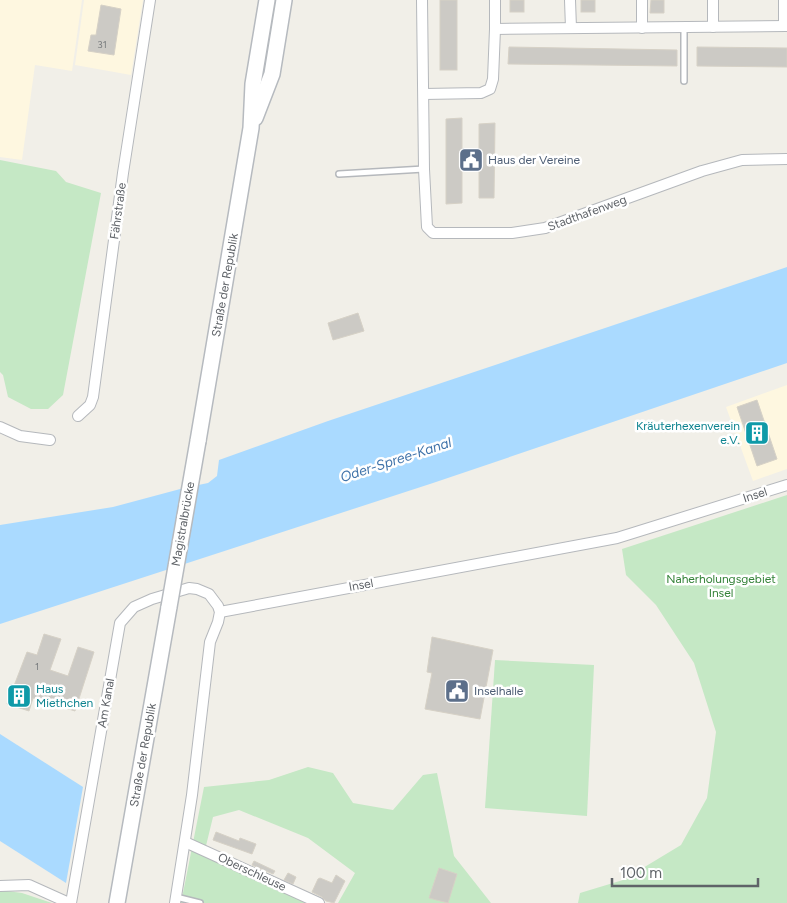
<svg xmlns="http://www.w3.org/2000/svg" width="787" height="903" viewBox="0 0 787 903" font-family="Figtree,sans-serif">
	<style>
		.commercial { fill: #fef7e0 }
		.green { fill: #c5e8c5 }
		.water { fill: #aadaff }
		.building { fill: #cccac5; stroke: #d6d1c6 }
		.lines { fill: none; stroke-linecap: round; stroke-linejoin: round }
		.lane-casing { stroke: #b5b8bc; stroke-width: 8 }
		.street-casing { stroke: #b5b8bc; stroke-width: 12 }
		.secondary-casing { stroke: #b6babf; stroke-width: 18 }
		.lane { stroke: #fff; stroke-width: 5 }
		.street { stroke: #fff; stroke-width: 10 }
		.secondary { stroke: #fff; stroke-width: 15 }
		.secondary-bridge-casing { stroke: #b6babf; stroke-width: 18; stroke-linecap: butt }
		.secondary-bridge { stroke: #fff; stroke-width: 15 }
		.labels { text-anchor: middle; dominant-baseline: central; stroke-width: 5; stroke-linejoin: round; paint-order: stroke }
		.number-label { font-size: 10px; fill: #7a7d7f }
		.service-label { font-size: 12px; fill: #4e5e75; stroke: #fff; text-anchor: start }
		.street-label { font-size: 12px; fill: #5f6368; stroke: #fff }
		.culture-label { font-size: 12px; fill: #0d838f; stroke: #fff; text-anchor: end }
		.park-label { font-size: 12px; fill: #348238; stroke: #fff }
		.water-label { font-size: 14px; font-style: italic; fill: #4174aa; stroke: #fff }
	</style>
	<rect width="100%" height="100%" fill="#f1efe8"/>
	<!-- commercial -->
	<g class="commercial">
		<path d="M0,0H82L72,71L35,65L22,160L0,157Z"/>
		<path d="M84,0H143L131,75L75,65Z"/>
		<path d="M787,385V469L753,481L726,407Z"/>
	</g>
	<!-- green -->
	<g class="green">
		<path d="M0,160L56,171L66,182L101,193L63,395L48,409H31L8,397L3,375L0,372Z"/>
		<path d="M787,495V903H578L580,893L623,880L681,845L707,798L716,732L694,663L656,605L626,575L622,549Z"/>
		<path d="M495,660L594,665L587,816L485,808Z"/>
		<path d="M308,767L333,773L353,803L393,810L423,775L437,773L454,856L491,903H338L355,873L308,838L239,810L213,817L204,854L309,903H181L204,787L269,780Z"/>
		<path d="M0,890L22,893L52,903H0Z"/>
	</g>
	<!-- water -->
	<g class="water">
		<path d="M787,267V363L433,483L0,624V525L113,507L184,488L208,483L217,476L219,460L328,421Z"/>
		<path d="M0,734L83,787L66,883L0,841Z"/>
	</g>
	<!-- building -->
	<g class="building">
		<rect x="440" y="0" width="17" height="70"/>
		<rect x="510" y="0" width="14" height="12"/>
		<rect x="581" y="0" width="14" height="12"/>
		<path d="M651,0H664V13H650Z"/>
		<path d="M101,5L121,9L114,55L88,51L91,35H96Z"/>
		<path d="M509,47L677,50V66L508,64Z"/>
		<path d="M697,47L787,48V67L697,66Z"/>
		<path d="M462,118V203L446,204V119Z"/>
		<path d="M495,123L494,198H479V124Z"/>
		<path d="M358,313L364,331L333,340L328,323Z"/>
		<path d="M757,400L777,459L757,466L737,407Z"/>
		<path d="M44,634L61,639L50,670L68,676L78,647L94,652L75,711L33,698L29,711L7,704L27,652L37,655Z"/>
		<path d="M432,637L493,650L480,719L425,709L432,673L427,672Z"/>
		<path d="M216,832L239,841L240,838L256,844L252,854L213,840Z"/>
		<path d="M254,861L275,871L273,874L252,865Z"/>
		<path d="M439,868L457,874L448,903L429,898Z"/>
		<path d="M288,873L296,877L293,884L284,880Z"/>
		<path d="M336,875L345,881L334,903L326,901L322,897L312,892L318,879L320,878L332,883Z"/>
	</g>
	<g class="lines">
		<defs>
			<g id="lane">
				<path d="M684,81V27"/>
				<path d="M339,174L424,169"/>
				<path d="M176,897L200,903"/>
			</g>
			<g id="street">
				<path d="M422,0L424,169L427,227L433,233H512L545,228L702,171L742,160L787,159"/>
				<path d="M495,0V29L787,26"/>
				<path d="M570,0L571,28"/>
				<path d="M713,0V27"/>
				<path d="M784,0V26"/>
				<path d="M642,28V0"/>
				<path d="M424,94L481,93L490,89L493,79L495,29"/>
				<path d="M78,416L90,405L93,397L123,173L150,0"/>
				<path d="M0,427L20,436L50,440"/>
				<path d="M220,612L617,538L787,485"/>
				<path d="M185,842L319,903"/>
				<path d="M0,886L29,885L69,903"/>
				<path d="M71,903L120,623L134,607L152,599L189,588L197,589L209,594L218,606L220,612L218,622L210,642L192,795L175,903"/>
			</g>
			<g id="secondary">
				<path d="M255,118L272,74L284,0"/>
				<path d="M198,441L251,128L253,84L267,0"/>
				<path d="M117,903L169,607"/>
			</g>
		</defs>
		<!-- lane casing -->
		<use href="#lane" class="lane-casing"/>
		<!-- street casing -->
		<use href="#street" class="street-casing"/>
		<!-- secondary casing -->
		<use href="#secondary" class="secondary-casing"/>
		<!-- lane -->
		<use href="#lane" class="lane"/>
		<!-- street -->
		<use href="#street" class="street"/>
		<!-- secondary -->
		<use href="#secondary" class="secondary"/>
		<defs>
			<path id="secondary-bridge" d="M169,607L198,441"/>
		</defs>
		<!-- secondary-bridge casing -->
		<use href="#secondary-bridge" class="secondary-bridge-casing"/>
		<!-- secondary-bridge -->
		<use href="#secondary-bridge" class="secondary-bridge"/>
	</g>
	<!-- icons -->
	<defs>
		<symbol id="civic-square" viewBox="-11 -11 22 22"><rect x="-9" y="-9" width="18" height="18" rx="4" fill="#5c6f8a" stroke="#fff"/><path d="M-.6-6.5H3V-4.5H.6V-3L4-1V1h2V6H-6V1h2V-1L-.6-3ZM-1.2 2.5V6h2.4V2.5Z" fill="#fff"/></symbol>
		<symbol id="building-square" viewBox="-11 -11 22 22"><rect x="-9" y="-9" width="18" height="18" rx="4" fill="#0f9aa8" stroke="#fff"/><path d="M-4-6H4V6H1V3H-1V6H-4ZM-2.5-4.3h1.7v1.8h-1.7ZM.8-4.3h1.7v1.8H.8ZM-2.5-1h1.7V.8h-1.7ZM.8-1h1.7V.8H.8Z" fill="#fff"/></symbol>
	</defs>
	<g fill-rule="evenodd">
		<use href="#civic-square" x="457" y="146" width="28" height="28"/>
		<use href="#building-square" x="743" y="419" width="28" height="28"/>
		<use href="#civic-square" x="443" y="677" width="28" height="28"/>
		<use href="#building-square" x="5" y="682" width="28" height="28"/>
	</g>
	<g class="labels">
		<!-- number labels -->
		<g class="number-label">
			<text x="102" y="44">31</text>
			<text x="37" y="666">1</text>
		</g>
		<!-- service labels -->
		<g class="service-label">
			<text x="488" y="160">Haus der Vereine</text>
			<text x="474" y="691">Inselhalle</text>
		</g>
		<!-- street labels -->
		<g class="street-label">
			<text transform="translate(118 211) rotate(-82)">Fährstraße</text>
			<text transform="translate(587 213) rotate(-20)">Stadthafenweg</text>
			<text transform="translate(225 285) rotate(-80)">Straße der Republik</text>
			<text transform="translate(755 495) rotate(-18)">Insel</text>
			<text transform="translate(183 524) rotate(-80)">Magistralbrücke</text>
			<text transform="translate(361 585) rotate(-10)">Insel</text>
			<text transform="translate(106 703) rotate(-80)">Am Kanal</text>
			<text transform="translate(143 755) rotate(-80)">Straße der Republik</text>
			<text transform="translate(252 872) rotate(25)">Oberschleuse</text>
		</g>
		<!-- culture labels -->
		<g class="culture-label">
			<text x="740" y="426">Kräuterhexenverein<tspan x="740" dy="14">e.V.</tspan></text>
			<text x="36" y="689" text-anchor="start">Haus<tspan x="36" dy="14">Miethchen</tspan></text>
		</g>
		<!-- park labels -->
		<g class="park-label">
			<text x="721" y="579">Naherholungsgebiet<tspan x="721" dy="14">Insel</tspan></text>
		</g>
		<!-- water labels -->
		<g class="water-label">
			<text transform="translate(396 460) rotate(-18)">Oder-Spree-Kanal</text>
		</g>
	</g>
	<!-- scale -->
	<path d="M612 878v8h146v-8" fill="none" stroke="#5f6368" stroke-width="2.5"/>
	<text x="620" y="878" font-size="15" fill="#5f6368" stroke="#ffffff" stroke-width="4" paint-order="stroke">100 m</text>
</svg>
